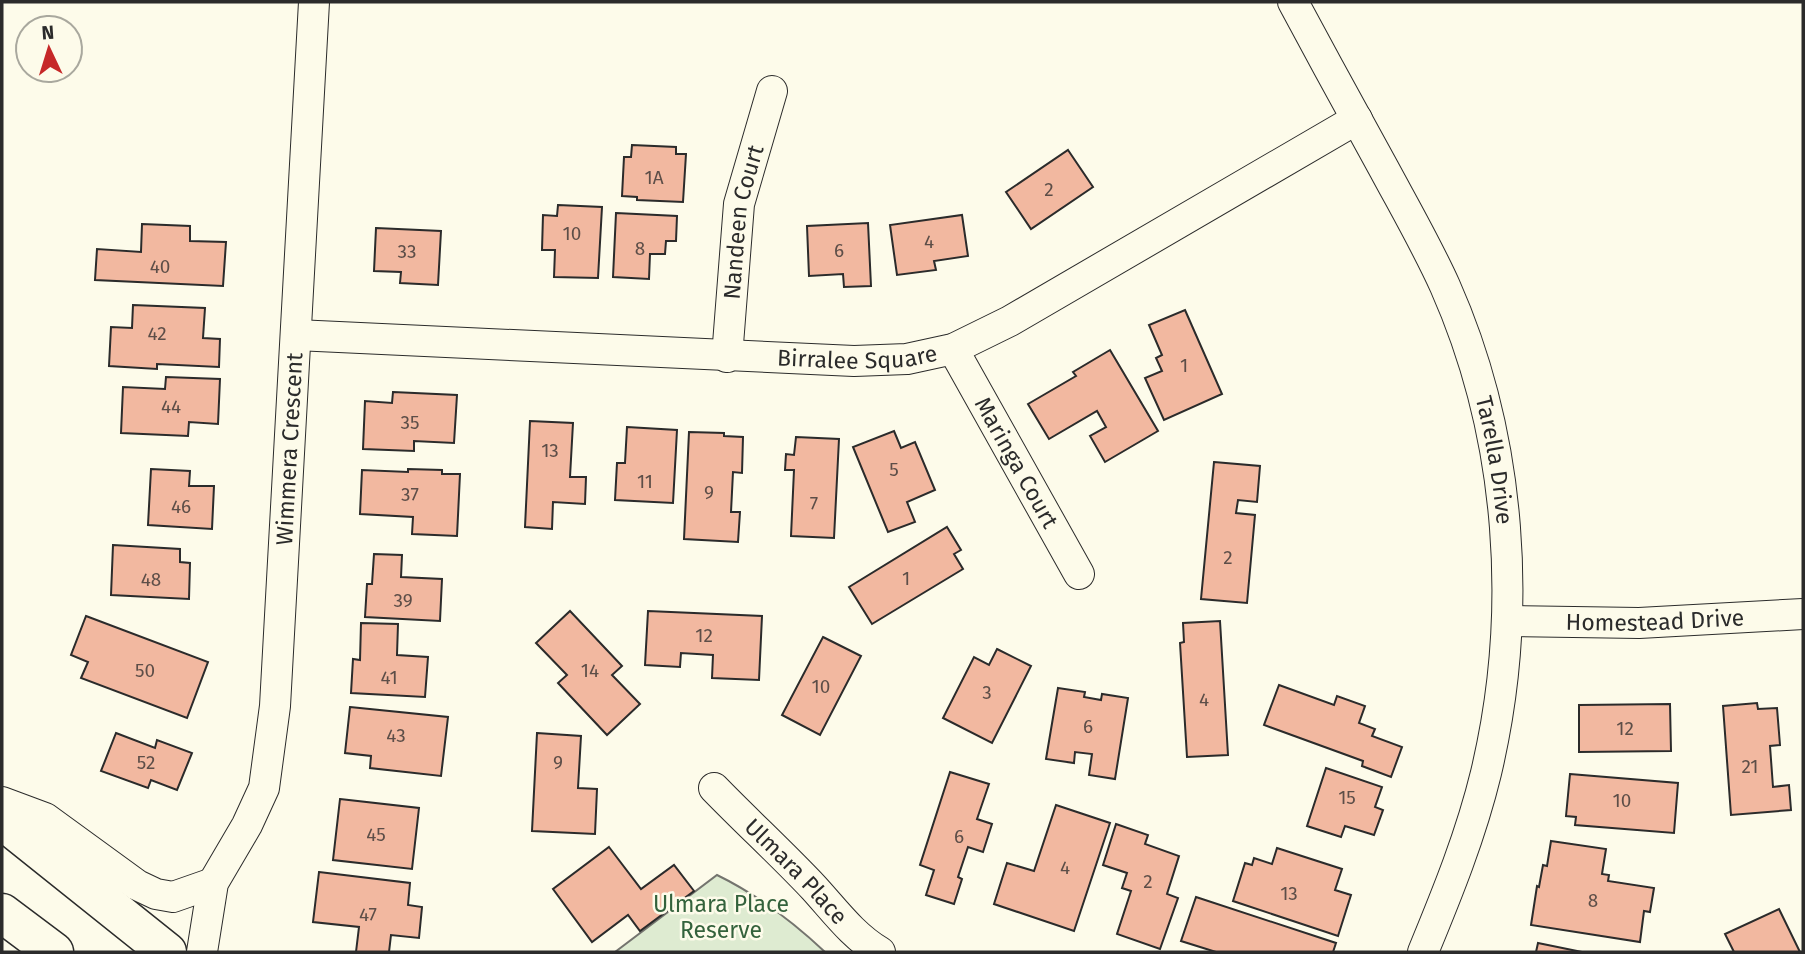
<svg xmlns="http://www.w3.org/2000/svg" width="1805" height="954" viewBox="0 0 1805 954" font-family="'Fira Sans',sans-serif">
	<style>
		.green { fill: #deebd1; stroke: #74746e; stroke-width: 2 }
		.building { fill: #f2b8a0; stroke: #2b2b2b; stroke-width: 2 }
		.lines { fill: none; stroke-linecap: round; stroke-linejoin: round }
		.minor-casing { stroke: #2b2b2b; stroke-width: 32 }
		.primary-casing { stroke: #2b2b2b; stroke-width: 41 }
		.minor { stroke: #fdfbea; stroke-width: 30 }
		.primary { stroke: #fdfbea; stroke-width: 38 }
		.labels { text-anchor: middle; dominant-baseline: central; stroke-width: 5; stroke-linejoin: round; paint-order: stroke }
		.number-label { font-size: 19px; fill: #5d4e48 }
		.street-label { font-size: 23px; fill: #2b2b2b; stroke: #fdfbea }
		.park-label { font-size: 23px; fill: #34623c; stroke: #fdfbea }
	</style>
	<rect width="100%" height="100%" fill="#fdfbea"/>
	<!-- green -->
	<path class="green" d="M717,875C758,895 792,921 825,952H610H615Z"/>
	<!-- building -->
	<g class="building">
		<path d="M632,145L676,147V154H686L683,202L637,200V197L622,196L624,157H631Z"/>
		<path d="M1068,150L1093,187L1031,229L1006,192Z"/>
		<path d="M558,205L602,207L598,278L554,277L555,250H542L543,215L557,216Z"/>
		<path d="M616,213L677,216L676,241H666L665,254H650L649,279L613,277Z"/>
		<path d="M962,215L968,256L934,261L936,270L897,275L890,225Z"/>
		<path d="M868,223L871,286L844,287L843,274L809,276L807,226Z"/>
		<path d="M142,224L190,226V241L226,242L223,286L95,280L97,249L141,252Z"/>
		<path d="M376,228L441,231L438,285L400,283L401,272L374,271Z"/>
		<path d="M133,305L205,308L203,338L220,339L219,367L157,364V369L109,366L111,327L132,328Z"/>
		<path d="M1185,310L1222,394L1164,420L1145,378L1162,371L1156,358L1162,355L1149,325Z"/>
		<path d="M1110,350L1158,431L1105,462L1090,436L1106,427L1097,411L1049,439L1028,404L1076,376L1073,372Z"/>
		<path d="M166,377L220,379L218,424L189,422L188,436L121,433L123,387L165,389Z"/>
		<path d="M393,392L457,395L454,443L414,441V451L363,449L365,401L392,403Z"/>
		<path d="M530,421L573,423L570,477H586L585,504L553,502L552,529L525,527Z"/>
		<path d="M627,427L677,430L673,503L615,500L617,463H625Z"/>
		<path d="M894,431L901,448L915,442L935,490L907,502L915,522L888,532L853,447Z"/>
		<path d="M689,432L724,433V436L743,437L742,473L733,472L731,512H740L738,542L684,539Z"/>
		<path d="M796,437L839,439L834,538L791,536L794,470H785L786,454L794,455Z"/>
		<path d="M1214,462L1260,466L1257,502L1238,500L1236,513L1255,515L1247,603L1201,599Z"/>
		<path d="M151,469L190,471L189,486H214L212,529L148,525Z"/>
		<path d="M408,469L442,470V474H460L457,536L412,534L413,517L360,514L362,470L408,472Z"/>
		<path d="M947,527L961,550L954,554L963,569L872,624L849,587Z"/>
		<path d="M113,545L180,549V562L190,563L189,599L111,595Z"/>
		<path d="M374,554L402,555L401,577L442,579L440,621L365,617L367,584H372Z"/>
		<path d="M570,611L622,666L612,675L640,704L607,735L558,683L567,675L536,643Z"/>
		<path d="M648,611L762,616L759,680L712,678L713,655L681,653L680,667L645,665Z"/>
		<path d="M86,616L208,662L187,718L81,678L88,662L71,655Z"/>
		<path d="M1220,621L1228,755L1187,757L1180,643L1184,642L1183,623Z"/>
		<path d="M361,623L398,624L397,655L428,657L425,697L351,693L353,659L360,660Z"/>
		<path d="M823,637L861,656L820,735L782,715Z"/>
		<path d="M997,649L1031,666L992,743L943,718L974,657L989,665Z"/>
		<path d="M1279,685L1334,705L1337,696L1365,706L1359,723L1375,729L1372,736L1402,747L1391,777L1362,766L1363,761L1264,725Z"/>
		<path d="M1058,688L1085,692L1084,697L1101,700L1102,694L1128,698L1115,779L1089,775L1092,754L1075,752L1074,763L1046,759Z"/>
		<path d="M1757,703L1758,709L1777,708L1780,745L1770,746L1773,787L1789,785L1791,810L1731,815L1723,706Z"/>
		<path d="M1670,704L1671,751L1579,752V705Z"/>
		<path d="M350,707L448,717L441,776L370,768L371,756L345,753Z"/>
		<path d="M116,733L155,748L157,740L192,753L177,790L151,780L148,788L101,771Z"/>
		<path d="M537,733L581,736L578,788L597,789L595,834L532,831Z"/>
		<path d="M1326,768L1382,787L1375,807L1383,810L1374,835L1345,826L1341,837L1307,826Z"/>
		<path d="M950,772L989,784L977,819L992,824L983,852L968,847L958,877L962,879L954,904L926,895L934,870L920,865Z"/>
		<path d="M1570,774L1678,783L1674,833L1575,825L1576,817L1566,816Z"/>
		<path d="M340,799L419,808L412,869L333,860Z"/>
		<path d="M1056,805L1110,823L1074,931L994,904L1007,863L1034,871Z"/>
		<path d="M1116,824L1148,835L1145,844L1179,856L1167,894L1178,898L1160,949L1117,934L1131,891L1122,888L1127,873L1103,865Z"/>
		<path d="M1551,841L1606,849L1602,874L1609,875L1608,881L1654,888L1650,912L1644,911L1640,942L1531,925L1537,886L1539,887L1543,865L1547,866Z"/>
		<path d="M609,847L641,889L674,865L694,891L640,931L628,915L592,942L553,889Z"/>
		<path d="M1277,848L1342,869L1335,890L1351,895L1338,936L1233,901L1245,863L1252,865L1254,858L1272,864Z"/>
		<path d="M319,872L410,883L408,905L422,907L419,938L391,935L389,952H356L359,927L313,922Z"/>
		<path d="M1196,897L1336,943L1333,952H1216L1181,941Z"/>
		<path d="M1779,909L1800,952H1734L1725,934Z"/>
		<path d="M1538,943L1582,952H1536Z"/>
	</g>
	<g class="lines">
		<defs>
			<g id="minor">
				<path id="s1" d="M1293,2C1323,58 1353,113 1384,169C1405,208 1427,246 1445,286C1512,437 1524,613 1486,773C1471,835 1447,894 1423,952"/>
				<path id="s2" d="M296,335L854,361L907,359L953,349L1010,321L1357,119"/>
				<path id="s3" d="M953,349L1079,574"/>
				<path id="s4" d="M727,357L739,204L772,91"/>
				<path id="s5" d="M1508,621L1639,623L1803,614"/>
				<path id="s6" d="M714,788C747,822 782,854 814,888C835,911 853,936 880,952"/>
				<path d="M2,802L45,818L137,885L156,894L173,897L213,883"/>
				<path id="s7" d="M202,952L213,883L247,825L264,788L275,706L314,2"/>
			</g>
			<g id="primary">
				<path d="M2,820L167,952"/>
				<path d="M2,913L54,952"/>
			</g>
		</defs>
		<!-- minor casing -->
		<use href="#minor" class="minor-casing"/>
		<!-- primary casing -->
		<use href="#primary" class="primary-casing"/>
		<!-- minor -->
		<use href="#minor" class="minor"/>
		<!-- primary -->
		<use href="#primary" class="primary"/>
	</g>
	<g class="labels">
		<!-- number labels -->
		<g class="number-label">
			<text x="654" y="177">1A</text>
			<text x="1049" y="189">2</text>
			<text x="572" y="233">10</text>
			<text x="929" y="241">4</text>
			<text x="640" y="248">8</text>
			<text x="839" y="250">6</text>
			<text x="407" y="251">33</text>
			<text x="160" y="266">40</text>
			<text x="157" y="333">42</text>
			<text x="1184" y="365">1</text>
			<text x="171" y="406">44</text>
			<text x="410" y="422">35</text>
			<text x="550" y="450">13</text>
			<text x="894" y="469">5</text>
			<text x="645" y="481">11</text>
			<text x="709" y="492">9</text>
			<text x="410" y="494">37</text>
			<text x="814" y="503">7</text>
			<text x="181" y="506">46</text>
			<text x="1228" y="557">2</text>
			<text x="906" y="578">1</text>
			<text x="151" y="579">48</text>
			<text x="403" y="600">39</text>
			<text x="704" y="635">12</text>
			<text x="145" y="670">50</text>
			<text x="590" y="670">14</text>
			<text x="389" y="677">41</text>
			<text x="821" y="686">10</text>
			<text x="987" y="692">3</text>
			<text x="1204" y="699">4</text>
			<text x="1088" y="726">6</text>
			<text x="1625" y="728">12</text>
			<text x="396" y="735">43</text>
			<text x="146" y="762">52</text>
			<text x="558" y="762">9</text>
			<text x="1750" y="766">21</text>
			<text x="1347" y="797">15</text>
			<text x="1622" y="800">10</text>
			<text x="376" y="834">45</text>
			<text x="959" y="836">6</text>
			<text x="1065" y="867">4</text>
			<text x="1148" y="881">2</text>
			<text x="1289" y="893">13</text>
			<text x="1593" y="900">8</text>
			<text x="368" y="914">47</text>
		</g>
		<!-- street labels -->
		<g class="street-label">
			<text stroke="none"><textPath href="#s4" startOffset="136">Nandeen Court</textPath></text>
			<text stroke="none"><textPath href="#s2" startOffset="562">Birralee Square</textPath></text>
			<text stroke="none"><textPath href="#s7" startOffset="518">Wimmera Crescent</textPath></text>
			<text stroke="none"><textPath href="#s3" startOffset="130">Maringa Court</textPath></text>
			<text stroke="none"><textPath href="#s1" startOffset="504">Tarella Drive</textPath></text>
			<text stroke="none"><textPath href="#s5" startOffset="147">Homestead Drive</textPath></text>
			<text stroke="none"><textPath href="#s6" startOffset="117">Ulmara Place</textPath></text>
		</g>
		<!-- park labels -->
		<g class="park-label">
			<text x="721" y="904">Ulmara Place<tspan x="721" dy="26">Reserve</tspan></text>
		</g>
	</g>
	<!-- border -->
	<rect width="1805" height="954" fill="none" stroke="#2b2b2b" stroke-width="7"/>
	<!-- north arrow -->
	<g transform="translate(49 49) rotate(356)"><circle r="33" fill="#fdfbea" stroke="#a9a89e" stroke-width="2"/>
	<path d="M0-5L12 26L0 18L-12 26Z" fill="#c62828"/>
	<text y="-10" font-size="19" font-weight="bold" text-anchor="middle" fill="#2b2b2b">N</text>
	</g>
</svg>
